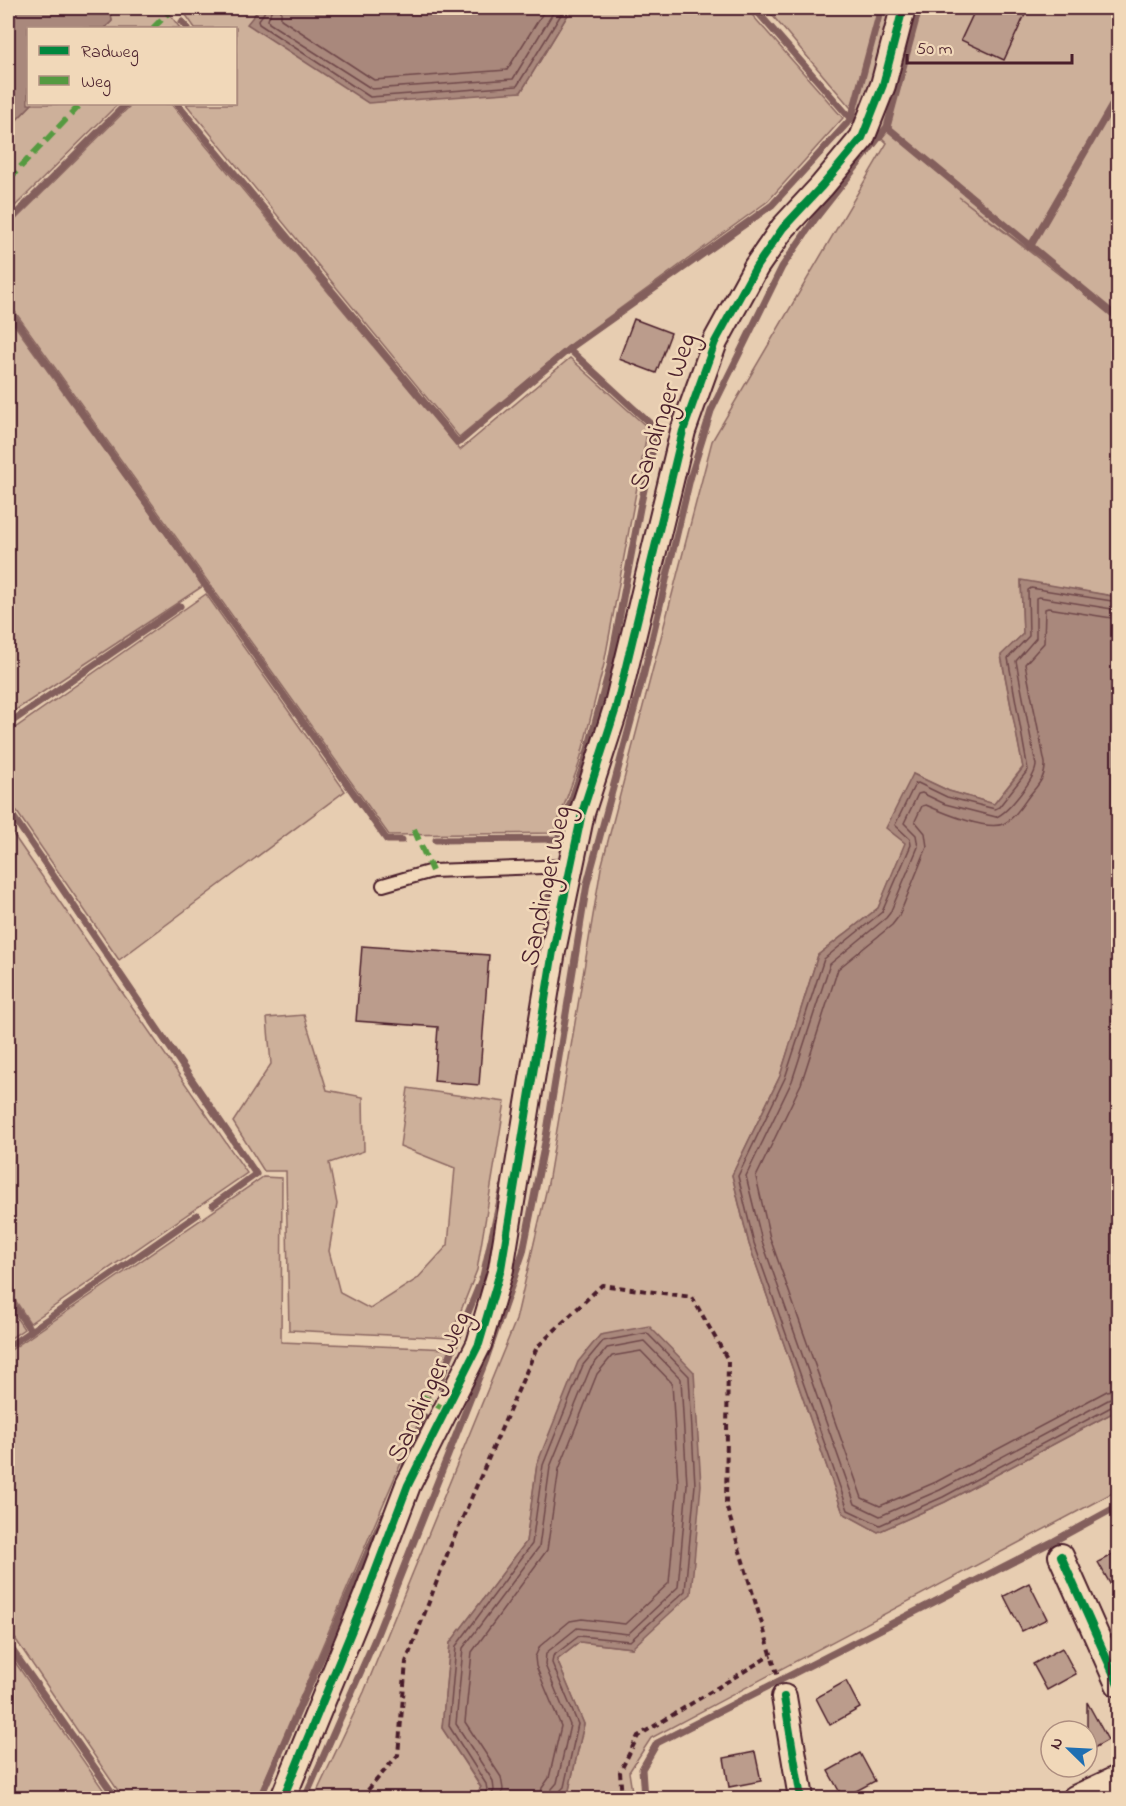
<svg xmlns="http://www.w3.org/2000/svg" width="1126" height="1806" viewBox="0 0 1126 1806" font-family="'Indie Flower',sans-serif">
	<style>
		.green { fill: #cdb09a; stroke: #8c6862; stroke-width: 1.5 }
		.water { fill: #a9887b; stroke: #835e5b; stroke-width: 1.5 }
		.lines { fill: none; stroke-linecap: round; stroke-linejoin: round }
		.shore { stroke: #70494b; stroke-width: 1.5 }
		.stream { stroke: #835e5b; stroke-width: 7 }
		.building { fill: #bb9c8c; stroke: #4a1f2b; stroke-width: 1.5 }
		.service-casing { stroke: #4a1f2b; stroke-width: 16 }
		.minor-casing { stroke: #4a1f2b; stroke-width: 28 }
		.path { stroke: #4a1f2b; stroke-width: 4; stroke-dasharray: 6 4.5; stroke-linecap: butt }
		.service { stroke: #f1d8b9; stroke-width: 12 }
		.minor { stroke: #f1d8b9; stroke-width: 24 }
		.quiet { stroke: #559a41; stroke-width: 6; stroke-dasharray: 12 6; stroke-linecap: butt }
		.cycleway-casing { stroke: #f1d8b9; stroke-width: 11 }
		.cycleway { stroke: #00873e; stroke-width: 8 }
		.labels { text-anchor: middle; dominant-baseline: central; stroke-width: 5; stroke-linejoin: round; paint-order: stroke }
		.street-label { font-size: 27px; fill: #4a1f2b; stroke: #f1d8b9 }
	</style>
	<rect width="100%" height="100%" fill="#e7cdb1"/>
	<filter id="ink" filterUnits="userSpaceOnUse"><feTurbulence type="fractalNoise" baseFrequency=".0167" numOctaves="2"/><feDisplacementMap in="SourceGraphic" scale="12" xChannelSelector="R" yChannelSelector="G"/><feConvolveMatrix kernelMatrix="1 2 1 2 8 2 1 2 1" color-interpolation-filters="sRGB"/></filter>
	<g filter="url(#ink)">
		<!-- green -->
		<g class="green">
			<path d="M110,8H165L180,28H105L112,21Z"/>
			<path d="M181,8H260L248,24L521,92L572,8H746L843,118L768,201L570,345L459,437L186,104H236V28H195Z"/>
			<path d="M766,8H1118V316L959,197L1118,320V597L1021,581L1023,634L1001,656L1023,767L994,804L949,791L913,774L906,843L878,908L818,955L780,1076L732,1175L749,1244L843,1513L878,1532L945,1502L1118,1410V1490L651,1738L629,1772L633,1798H560L569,1790L584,1724L557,1660L580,1642L632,1648L537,1464L526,1542L450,1643L442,1728L481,1788L474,1798H314L364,1692L516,1320L548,1183L601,868L712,441L887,143L850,107Z"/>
			<path d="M32,104H118L8,213V129Z"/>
			<path d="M132,104H171L460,450L570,358L648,428L604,664L579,764L554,833L389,835L8,302V227Z"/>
			<path d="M8,316L203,586L8,715Z"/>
			<path d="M206,594L345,791L119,960L8,799V733Z"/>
			<path d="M8,827L247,1173L30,1323L8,1289Z"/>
			<path d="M304,1015L327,1090L363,1097L364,1151L329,1163L337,1204L329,1251L340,1293L370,1309L417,1279L448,1245L455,1168L400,1146L408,1088L505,1102L477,1270L450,1338L289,1330L286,1171H264L233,1122L271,1064L267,1018Z"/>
			<path d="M263,1177L282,1178L281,1342L450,1349L257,1798H123L8,1628V1352Z"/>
			<path d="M8,1305L24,1329L8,1340Z"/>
			<path d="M8,1652L109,1798H8Z"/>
		</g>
		<!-- water -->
		<g class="water">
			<path d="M8,8H110L112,21L105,28H28V104H32L8,129Z"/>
			<path d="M260,8H572L521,92L368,103L247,24Z"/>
			<path d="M1021,580L1118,597V1410L945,1502L878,1532L843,1513L749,1244L732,1175L780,1076L818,955L878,908L905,843L886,828L913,774L949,791L994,804L1023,768L1001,655L1023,634Z"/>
			<path d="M649,1326L694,1372L701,1485L691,1594L632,1648L580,1642L557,1660L584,1724L569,1790L560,1798H474L481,1787L442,1728L450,1643L526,1542L537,1464L578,1362L600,1335Z"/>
		</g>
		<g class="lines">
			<!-- shore -->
			<g class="shore">
				<path d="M265,8L264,13L258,21L259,24L370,97L517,86L565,8"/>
				<path d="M272,8L268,20L269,23L372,89L513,79L556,8"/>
				<path d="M281,8V19L374,80L507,70L546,8"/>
				<path d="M1118,602L1031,588L1028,590L1029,636L1008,658L1028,770L999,807L995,809L947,797L918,783L915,784L895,825L910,839L911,845L882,912L824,959L785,1078L738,1176L754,1243L848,1510L880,1525L943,1497L1113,1406L1118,1405"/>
				<path d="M1118,610L1039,597L1036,598V638L1016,661L1036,765C1036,777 1008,813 996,817L945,804L922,793L918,794L904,823L916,835L918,847L890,913L886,918L830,964L792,1081L746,1176L762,1241L855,1504L880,1516L940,1490L1110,1399L1118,1398"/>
				<path d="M1118,619L1048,608L1045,609L1044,643L1025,664L1045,763C1046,778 1037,786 1029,796C1022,805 1014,819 1003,824C986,831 942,812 926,805L922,806L915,821L925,833L927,847L899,916L892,925L838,969L801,1084L756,1177L770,1238L862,1498L880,1506L936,1482L1107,1391L1118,1389"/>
				<path d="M481,1798L487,1790L486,1784L449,1726L456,1646L532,1544L543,1465L583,1365L603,1341L647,1333L689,1376L695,1485L685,1591L630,1641L579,1636L553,1656L552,1663L578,1724L564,1787L558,1793L557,1798"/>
				<path d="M490,1798L494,1790L493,1781L456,1724L463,1648L539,1547L550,1467L590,1369L607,1348L644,1341L681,1379L687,1485L678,1587L628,1634L577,1628L546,1653L545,1665L570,1725L557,1783L551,1790L549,1798"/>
				<path d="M501,1798L503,1789L501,1777L465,1722L472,1652L547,1550L559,1469L597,1374L612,1356L641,1351L672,1383L678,1484L669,1583L625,1624L582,1619L570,1621L540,1646L535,1657L536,1666L561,1726L549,1778L542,1788L540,1798"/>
			</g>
			<!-- stream -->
			<g class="stream">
				<path d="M754,8L851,119"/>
				<path d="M182,22L187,28"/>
				<path d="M177,104L458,443L569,349L657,430L640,508L610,667L585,761L558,839L436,840"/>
				<path d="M887,127L1118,318"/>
				<path d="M8,222L126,104"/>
				<path d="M1030,247L1118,95"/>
				<path d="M8,309L387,840H402"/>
				<path d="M569,349L772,205L851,119L881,8"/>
				<path d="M8,724L180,606"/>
				<path d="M8,809L256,1174L213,1205"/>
				<path d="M537,978L551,882"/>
				<path d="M8,1297L31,1331"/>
				<path d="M12,1344L197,1215"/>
				<path d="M438,1386L483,1276L503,1187"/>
				<path d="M405,1466L425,1417"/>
				<path d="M8,1644L116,1798"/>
				<path d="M260,1798L384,1515"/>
				<path d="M305,1798L376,1637L485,1362L523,1252L546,1137L587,884L644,673L690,479L711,411L782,267L815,219L887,127L919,8"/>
				<path d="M644,1798L642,1769L657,1743L1054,1541L1118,1506"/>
			</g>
		</g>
		<!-- building -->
		<g class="building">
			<path d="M976,8H1028L1004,60L961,40Z"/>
			<path d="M634,319L671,333L656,373L619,359Z"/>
			<path d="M362,946L489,955L479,1085L434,1081L438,1027L356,1021Z"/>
			<path d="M1119,1551V1600L1098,1562Z"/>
			<path d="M1029,1583L1047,1619L1022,1631L1004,1596Z"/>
			<path d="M1062,1648L1076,1674L1047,1690L1033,1664Z"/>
			<path d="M846,1681L860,1708L830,1725L816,1698Z"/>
			<path d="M1087,1702L1108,1740L1087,1752Z"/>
			<path d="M755,1752L761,1781L729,1787L724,1758Z"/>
			<path d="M860,1753L875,1781L843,1798L828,1771Z"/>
		</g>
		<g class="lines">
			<defs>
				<path id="service" d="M383,885L432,871L571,866"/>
				<g id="minor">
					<path d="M1061,1556L1118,1684"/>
					<path d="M784,1697L801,1798"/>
					<path d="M283,1798L366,1596L408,1485L479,1344L501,1269L553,951L582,813L616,708L683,431L715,342L756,267L783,228L822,186L862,138L883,85L903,8"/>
					<path d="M1075,1798L1118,1778"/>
				</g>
			</defs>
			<!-- service casing -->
			<use href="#service" class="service-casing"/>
			<!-- minor casing -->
			<use href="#minor" class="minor-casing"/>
			<!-- path -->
			<g class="path">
				<path d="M361,1798L398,1755L406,1662L450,1547L537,1347L602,1285L692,1297L728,1360L726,1505L778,1677"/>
				<path d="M622,1798L620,1772L638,1736L771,1655"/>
			</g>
			<!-- service -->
			<use href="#service" class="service"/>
			<!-- minor -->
			<use href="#minor" class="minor"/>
			<!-- quiet -->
			<g class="quiet">
				<path d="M153,28L173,8"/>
				<path d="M8,180L81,104"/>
				<path d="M414,829L432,871"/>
				<path d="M421,1396L446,1410"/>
			</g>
			<defs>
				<g id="cycleway">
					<path d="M1061,1556L1118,1684"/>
					<path d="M784,1697L801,1798"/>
					<path d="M283,1798L366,1596L408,1485L479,1344L501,1269L553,951L582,813L616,708L683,431L715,342L756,267L783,228L822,186L862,138L883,85L903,8"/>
				</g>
			</defs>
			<!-- cycleway casing -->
			<use href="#cycleway" class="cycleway-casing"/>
			<!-- cycleway -->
			<use href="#cycleway" class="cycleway"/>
		</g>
	</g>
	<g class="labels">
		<!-- street labels -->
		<g class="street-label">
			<text transform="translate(664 412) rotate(-72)">Sandinger Weg</text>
			<text transform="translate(547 886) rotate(-78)">Sandinger Weg</text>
			<text transform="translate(430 1387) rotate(-65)">Sandinger Weg</text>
		</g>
	</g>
	<!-- margin -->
	<rect width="1126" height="1806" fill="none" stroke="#f1d8b9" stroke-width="30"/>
	<rect x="15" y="15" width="1096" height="1776" fill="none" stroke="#4a1f2b" stroke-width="2" filter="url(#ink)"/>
	<!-- legend -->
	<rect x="27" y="27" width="210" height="78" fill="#f1d8b9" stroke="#ae8e80" stroke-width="1.5"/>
	<rect x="39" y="46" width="30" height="9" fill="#00873e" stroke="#ae8e80" stroke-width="1.5"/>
	<text x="81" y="57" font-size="18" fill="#4a1f2b">Radweg</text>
	<rect x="39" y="76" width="30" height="9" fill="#559a41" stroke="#ae8e80" stroke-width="1.5"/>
	<text x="81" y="87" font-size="18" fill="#4a1f2b">Weg</text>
	<!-- north arrow -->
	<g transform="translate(1069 1749) rotate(294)"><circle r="28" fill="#f1d8b9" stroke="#ae8e80" stroke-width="1.5"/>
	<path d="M0-4.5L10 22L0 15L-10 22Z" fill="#1f6fb2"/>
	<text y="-9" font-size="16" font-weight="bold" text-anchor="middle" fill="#4a1f2b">N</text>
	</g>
	<!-- scale -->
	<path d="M907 54v9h165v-9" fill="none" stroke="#4a1f2b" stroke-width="3"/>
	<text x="916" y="54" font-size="18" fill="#4a1f2b" stroke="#f1d8b9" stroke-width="4.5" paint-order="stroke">50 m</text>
</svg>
